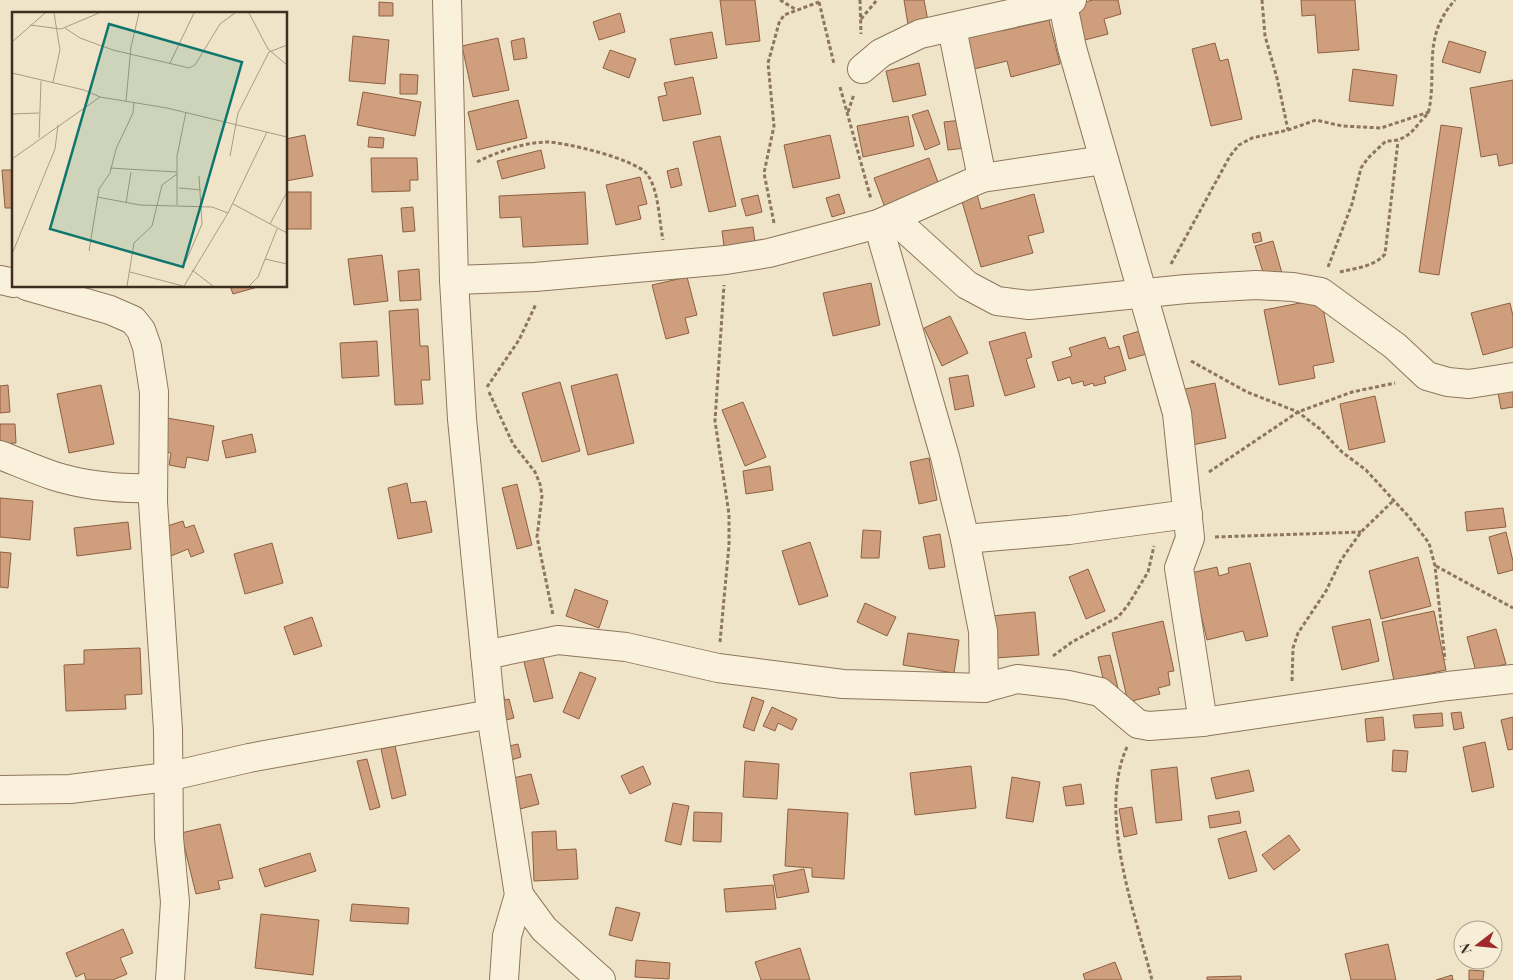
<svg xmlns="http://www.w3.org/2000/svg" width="1513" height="980" viewBox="0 0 1513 980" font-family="'Playfair Display',serif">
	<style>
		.building { fill: #cf9f7d; stroke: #8d5f41 }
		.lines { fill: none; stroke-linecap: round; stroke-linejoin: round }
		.minor-casing { stroke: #8d765c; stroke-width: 30 }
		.path { stroke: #8d765c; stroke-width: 3; stroke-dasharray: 4 2.5; stroke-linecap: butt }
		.minor { stroke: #faf1dc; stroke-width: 28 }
		.inset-road { fill: none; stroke: #a89b85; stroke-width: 1 }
		.view { fill: #0f766e; fill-opacity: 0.15; stroke: #0f766e; stroke-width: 2.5 }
		.inset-edge { fill: none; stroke: #3d2e20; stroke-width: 2.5 }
	</style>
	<rect width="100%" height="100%" fill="#f0e4c8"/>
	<!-- building -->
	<g class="building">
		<path d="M720,0H755L760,41L726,45Z"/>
		<path d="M904,0H924L928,21L908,25Z"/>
		<path d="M1093,0H1118L1121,14L1104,19L1108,34L1077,42L1068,6Z"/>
		<path d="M1301,0H1355L1359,50L1318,53L1315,15L1302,16Z"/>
		<path d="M379,2L393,3V16H379Z"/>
		<path d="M620,13L625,32L599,40L593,22Z"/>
		<path d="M1049,20L1060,64L1011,77L1007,61L974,69L964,31L1000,22L1002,31Z"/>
		<path d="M712,32L717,58L675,65L670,39Z"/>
		<path d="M353,36L389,40L385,84L349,81Z"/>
		<path d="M498,38L509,90L473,97L462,46Z"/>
		<path d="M524,38L527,58L514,60L511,41Z"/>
		<path d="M1449,41L1486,52L1480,73L1442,62Z"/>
		<path d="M1215,43L1220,61L1228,59L1242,119L1211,126L1192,49Z"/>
		<path d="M610,50L636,59L629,78L603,68Z"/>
		<path d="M919,63L926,95L893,102L886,71Z"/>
		<path d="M1353,69L1397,75L1393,106L1349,101Z"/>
		<path d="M400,74L418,75L417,94H400Z"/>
		<path d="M693,77L701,114L663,121L658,97L667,95L664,83Z"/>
		<path d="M1513,80V163L1499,166L1497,154L1481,157L1470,88Z"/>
		<path d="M363,92L421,102L415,136L357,125Z"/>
		<path d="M518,100L527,138L477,150L468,112Z"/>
		<path d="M928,110L940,144L925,150L912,115Z"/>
		<path d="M908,116L914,146L863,157L857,126Z"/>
		<path d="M962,120L966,148L948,150L944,122Z"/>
		<path d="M1441,125L1462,128L1439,275L1419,272Z"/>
		<path d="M305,135L313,176L286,181V139Z"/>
		<path d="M830,135L840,178L793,188L784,145Z"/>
		<path d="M720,136L736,206L709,212L693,142Z"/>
		<path d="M369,137L384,138L383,148L368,147Z"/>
		<path d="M541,150L545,168L502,179L497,161Z"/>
		<path d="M371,158H417L418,180H410V191L372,192Z"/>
		<path d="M929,158L942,193L887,213L874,178Z"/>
		<path d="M678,168L682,185L671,188L667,171Z"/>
		<path d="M2,170H14V208H5Z"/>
		<path d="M640,177L647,204L638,206L641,219L616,225L606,185Z"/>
		<rect x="286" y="192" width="25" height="37"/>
		<path d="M585,192L588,244L523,247L521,217L500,218L499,196Z"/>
		<path d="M839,194L845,213L832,217L826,198Z"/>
		<path d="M977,194L981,209L1034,194L1044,232L1028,236L1033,253L981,267L961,198Z"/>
		<path d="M758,195L762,212L746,216L741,199Z"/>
		<path d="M413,207L415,231L403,232L401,208Z"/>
		<path d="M753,227L756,250L725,254L722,231Z"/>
		<path d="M1260,232L1262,241L1254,243L1252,234Z"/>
		<path d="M1273,241L1283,277L1266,282L1255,246Z"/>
		<path d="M382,255L388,301L354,305L348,259Z"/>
		<path d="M419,269L421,300L400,301L398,271Z"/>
		<path d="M687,277L697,315L685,318L689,333L666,339L652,285Z"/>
		<path d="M871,283L880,325L833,336L823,293Z"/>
		<path d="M230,286H261L233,294Z"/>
		<path d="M1321,299L1334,362L1313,366L1315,378L1279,385L1264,310Z"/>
		<path d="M1510,303L1513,316V347L1483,355L1471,313Z"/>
		<path d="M418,309L420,346H428L430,380H421L423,404L395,405L389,311Z"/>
		<path d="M950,316L968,353L942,366L924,328Z"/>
		<path d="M1143,330L1150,353L1129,359L1123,336Z"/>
		<path d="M1025,332L1032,357L1026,359L1035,387L1005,396L989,342Z"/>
		<path d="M1105,337L1109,349L1119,346L1126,370L1104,377L1106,383L1094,386L1093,383L1084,386L1083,381L1072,384L1070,377L1058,381L1052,362L1072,356L1069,348Z"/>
		<path d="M377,341L379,376L342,378L340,343Z"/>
		<path d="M617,374L634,443L588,455L571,386Z"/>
		<path d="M968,375L974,406L955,410L949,378Z"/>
		<path d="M560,382L580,451L542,462L522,393Z"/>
		<path d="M1215,383L1226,438L1192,445L1180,390Z"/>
		<path d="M8,385L10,412L0,413V386Z"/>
		<path d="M101,385L114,444L69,453L57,394Z"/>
		<path d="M1513,390V407L1501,409L1498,393Z"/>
		<path d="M1375,396L1385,442L1349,450L1340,404Z"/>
		<path d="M743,402L766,457L745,466L722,410Z"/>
		<path d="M161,417L214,426L208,461L187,457L185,468L169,465L171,453L155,450Z"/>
		<path d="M0,424H15L16,443L0,444Z"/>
		<path d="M252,434L256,452L226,458L222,441Z"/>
		<path d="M929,458L937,500L919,504L910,462Z"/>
		<path d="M770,466L773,490L746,494L743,471Z"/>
		<path d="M407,483L411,503L426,501L432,532L398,539L388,488Z"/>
		<path d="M517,484L532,545L517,549L502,488Z"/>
		<path d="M0,498L33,501L30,540L0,537Z"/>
		<path d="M1503,508L1506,527L1467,531L1465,512Z"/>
		<path d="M183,521L185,528L194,525L204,552L191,557L188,549L171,556L161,528Z"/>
		<path d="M128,522L131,549L77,556L74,528Z"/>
		<path d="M863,530L881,531L879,558H861Z"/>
		<path d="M1506,532L1513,561V570L1498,574L1489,537Z"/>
		<path d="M940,534L945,567L929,569L923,537Z"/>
		<path d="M810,542L828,596L799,605L782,551Z"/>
		<path d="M272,543L283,583L245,594L234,554Z"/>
		<path d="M0,552L11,553L8,588L0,587Z"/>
		<path d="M1418,557L1431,606L1381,619L1369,571Z"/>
		<path d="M1250,563L1268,636L1246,641L1243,631L1207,640L1191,573L1217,567L1219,576L1229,573L1228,568Z"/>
		<path d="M1088,569L1105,611L1086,619L1069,577Z"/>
		<path d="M575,589L608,601L599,628L566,616Z"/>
		<path d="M865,603L896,617L887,636L857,622Z"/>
		<path d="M1434,611L1446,670L1394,681L1382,622Z"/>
		<path d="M1035,612L1039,655L995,658L991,616Z"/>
		<path d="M312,617L322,646L294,655L284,627Z"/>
		<path d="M1370,619L1379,661L1342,670L1332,627Z"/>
		<path d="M1163,621L1174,671L1168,672L1170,685L1158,688L1160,694L1128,702L1112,633Z"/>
		<path d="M1496,629L1506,664L1476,672L1467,637Z"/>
		<path d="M908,633L959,640L954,673L903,665Z"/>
		<path d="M140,648L142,694L125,695L126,709L66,711L64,665L84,664V650Z"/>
		<path d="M542,653L553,698L534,702L523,658Z"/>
		<path d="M1110,655L1118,688L1106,691L1098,657Z"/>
		<path d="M580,672L596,678L579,719L563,712Z"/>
		<path d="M503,693L505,700L509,699L514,718L502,721L495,695Z"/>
		<path d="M752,697L764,701L754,731L743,727Z"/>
		<path d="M772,707L797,719L792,730L778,723L775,731L763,726Z"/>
		<path d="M1461,712L1464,728L1454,730L1451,713Z"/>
		<path d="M1442,713L1443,726L1415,728L1413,715Z"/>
		<path d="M1383,717L1385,740L1367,742L1365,719Z"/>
		<path d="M1513,717V749L1508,750L1501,720Z"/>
		<path d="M1485,742L1494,787L1472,792L1463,747Z"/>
		<path d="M518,744L521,757L508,761L505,747Z"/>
		<path d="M395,746L406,795L392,799L381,749Z"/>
		<path d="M1393,750L1408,751L1406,772L1392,771Z"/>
		<path d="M367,759L380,807L370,810L357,761Z"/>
		<path d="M745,761L779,764L777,799L743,797Z"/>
		<path d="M643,766L651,784L630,794L621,776Z"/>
		<path d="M971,766L976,808L915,815L910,773Z"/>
		<path d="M1177,767L1182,820L1156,823L1151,770Z"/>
		<path d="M1249,770L1254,791L1216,799L1211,778Z"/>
		<path d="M531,774L539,804L520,809L513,778Z"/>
		<path d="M1012,777L1040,782L1033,822L1006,818Z"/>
		<path d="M1081,784L1084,804L1066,806L1063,787Z"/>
		<path d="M673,803L689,806L681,845L665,841Z"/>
		<path d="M1132,807L1137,834L1124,837L1119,809Z"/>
		<path d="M788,809L848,813L844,879L812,877V868L785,866Z"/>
		<path d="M1239,811L1241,823L1210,828L1208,816Z"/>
		<path d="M694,812L722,813L721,842L693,841Z"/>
		<path d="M220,824L233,878L218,881L220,889L196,894L181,833Z"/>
		<path d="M556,831L557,850L576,849L578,879L534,881L532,832Z"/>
		<path d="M1246,831L1257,871L1229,879L1218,839Z"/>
		<path d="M1289,835L1300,850L1274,870L1262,855Z"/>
		<path d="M310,853L316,871L265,887L259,869Z"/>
		<path d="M804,869L809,892L777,898L773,875Z"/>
		<path d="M773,885L776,909L726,912L724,889Z"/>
		<path d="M352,904L409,908L408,924L350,921Z"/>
		<path d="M616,907L640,913L632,941L609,935Z"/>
		<path d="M261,914L319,920L313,975L255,968Z"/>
		<path d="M123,929L133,953L120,958L127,974L113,980H86L84,973L76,977L66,953Z"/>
		<path d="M1388,944L1396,980H1351L1345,954Z"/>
		<path d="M800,948L810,980H761L755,962Z"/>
		<path d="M636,960L670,963L669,979L635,977Z"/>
		<path d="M1115,962L1122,980H1085L1083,974Z"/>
		<path d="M1469,970L1484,971L1483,980H1469Z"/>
		<path d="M1452,975L1453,980H1436Z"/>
		<path d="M1241,976V980H1207V977Z"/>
	</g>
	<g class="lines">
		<defs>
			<g id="minor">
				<path d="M447,0L454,280L462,419L491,714L519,895L507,936L504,980"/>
				<path d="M1062,0L1072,48L1177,413L1190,538L1179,568L1203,722"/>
				<path d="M952,28L982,178"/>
				<path d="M862,69L881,53L920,34L1072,0"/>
				<path d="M893,218L967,285L997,301L1029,305L1186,289L1256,285L1293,287L1321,292L1395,346L1427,376L1448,382L1469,384L1513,377"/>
				<path d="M878,224L945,457L965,539L983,631L984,688"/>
				<path d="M0,280L14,283"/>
				<path d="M454,280L535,277L726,260L769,253L878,224L982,178L1104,160"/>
				<path d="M27,286L110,310L133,320L141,330L147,347L154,392L153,502L168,730L169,838L175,902L170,980"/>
				<path d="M0,455C18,462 36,470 54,476C86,486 119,489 153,488"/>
				<path d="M965,539L1069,530L1188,514"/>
				<path d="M485,655L558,640L626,647L718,668L843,684L984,688L1017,679L1068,685L1100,692L1138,724L1149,726L1203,722L1448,686L1513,679"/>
				<path d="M0,790L70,789L167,777L249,758L491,714"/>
				<path d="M519,895L544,929L601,980"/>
			</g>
		</defs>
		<!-- minor casing -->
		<use href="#minor" class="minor-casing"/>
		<!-- path -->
		<g class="path">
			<path d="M780,0L795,9"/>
			<path d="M860,0L861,34"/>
			<path d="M1262,0L1265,36L1277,78L1288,130"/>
			<path d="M819,2L834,64"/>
			<path d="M861,19L877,0"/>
			<path d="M840,87L871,199"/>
			<path d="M848,112L854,94"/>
			<path d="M477,162C497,152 522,143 546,142C565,142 635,159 647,174C659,190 659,221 663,240"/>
			<path d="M774,223L764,173L774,126L768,63L779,23L784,15L819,2"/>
			<path d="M1171,264L1230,156L1239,145L1252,138L1288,130L1316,120L1342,126L1381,128L1429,112"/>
			<path d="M1328,267L1352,204L1361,168L1368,158L1386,141C1403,141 1410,135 1420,122C1423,119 1428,114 1429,110C1437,69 1422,37 1455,0"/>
			<path d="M1340,272C1355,268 1374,267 1385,254L1398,141"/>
			<path d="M1191,361L1247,392L1298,412L1320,429L1342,452L1366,470L1409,517L1429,543L1435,566L1445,660"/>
			<path d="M487,387L519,340L536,304"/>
			<path d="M489,392L513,444L535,472L540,484L542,496L537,537L553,615"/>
			<path d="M1209,472L1298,412L1352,392L1395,383"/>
			<path d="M1215,537L1361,532"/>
			<path d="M1436,566L1513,608"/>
			<path d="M720,642L729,545V514L715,421L724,285"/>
			<path d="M1053,656L1072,642L1118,617L1128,605L1148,572L1154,546"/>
			<path d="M1292,681L1293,648L1298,633L1326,591L1341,560L1361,532L1394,500"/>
			<path d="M1127,747C1097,813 1135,912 1152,980"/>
		</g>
		<!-- minor -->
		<use href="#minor" class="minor"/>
	</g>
	<!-- overview -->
	<g transform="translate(12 12)">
		<rect width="275" height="275" fill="#f0e4c8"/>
		<path class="inset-road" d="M237,1L256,37L275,53M18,13L49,17L87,1M53,16L68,26L101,38L177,56L183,53L208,12L223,1M0,30L33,1M158,51L182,1M0,61L72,78L88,85L155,96L275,125M41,70L48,38L42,1M114,89L119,35L127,1M0,102L27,101M27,126L29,69M218,144L226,101L257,40L275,33M0,147L88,85M98,156L165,160M167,176L189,178M85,185L128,193L200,195L216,201M114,191L119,160M221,192L275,221M165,193V144L174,100M258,212L275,180M77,239L87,177L98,161L104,137L121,101L122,90M0,242L43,137L46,113M253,247L275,252M174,249L190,212L187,164M180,258L201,274M118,260L171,274M115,274L122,231L140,214L150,173L165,162M172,274L216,201L255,120M237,274L246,265L265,217"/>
		<path class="view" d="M97,12L230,50L171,255L38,217Z"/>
		<rect width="275" height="275" class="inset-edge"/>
	</g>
	<!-- north arrow -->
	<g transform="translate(1478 945) rotate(254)"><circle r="24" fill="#f7eed8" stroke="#ada18e"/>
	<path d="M0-4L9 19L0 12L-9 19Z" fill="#9e2a2b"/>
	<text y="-8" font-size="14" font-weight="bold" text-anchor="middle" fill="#3d2e20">N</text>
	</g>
</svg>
